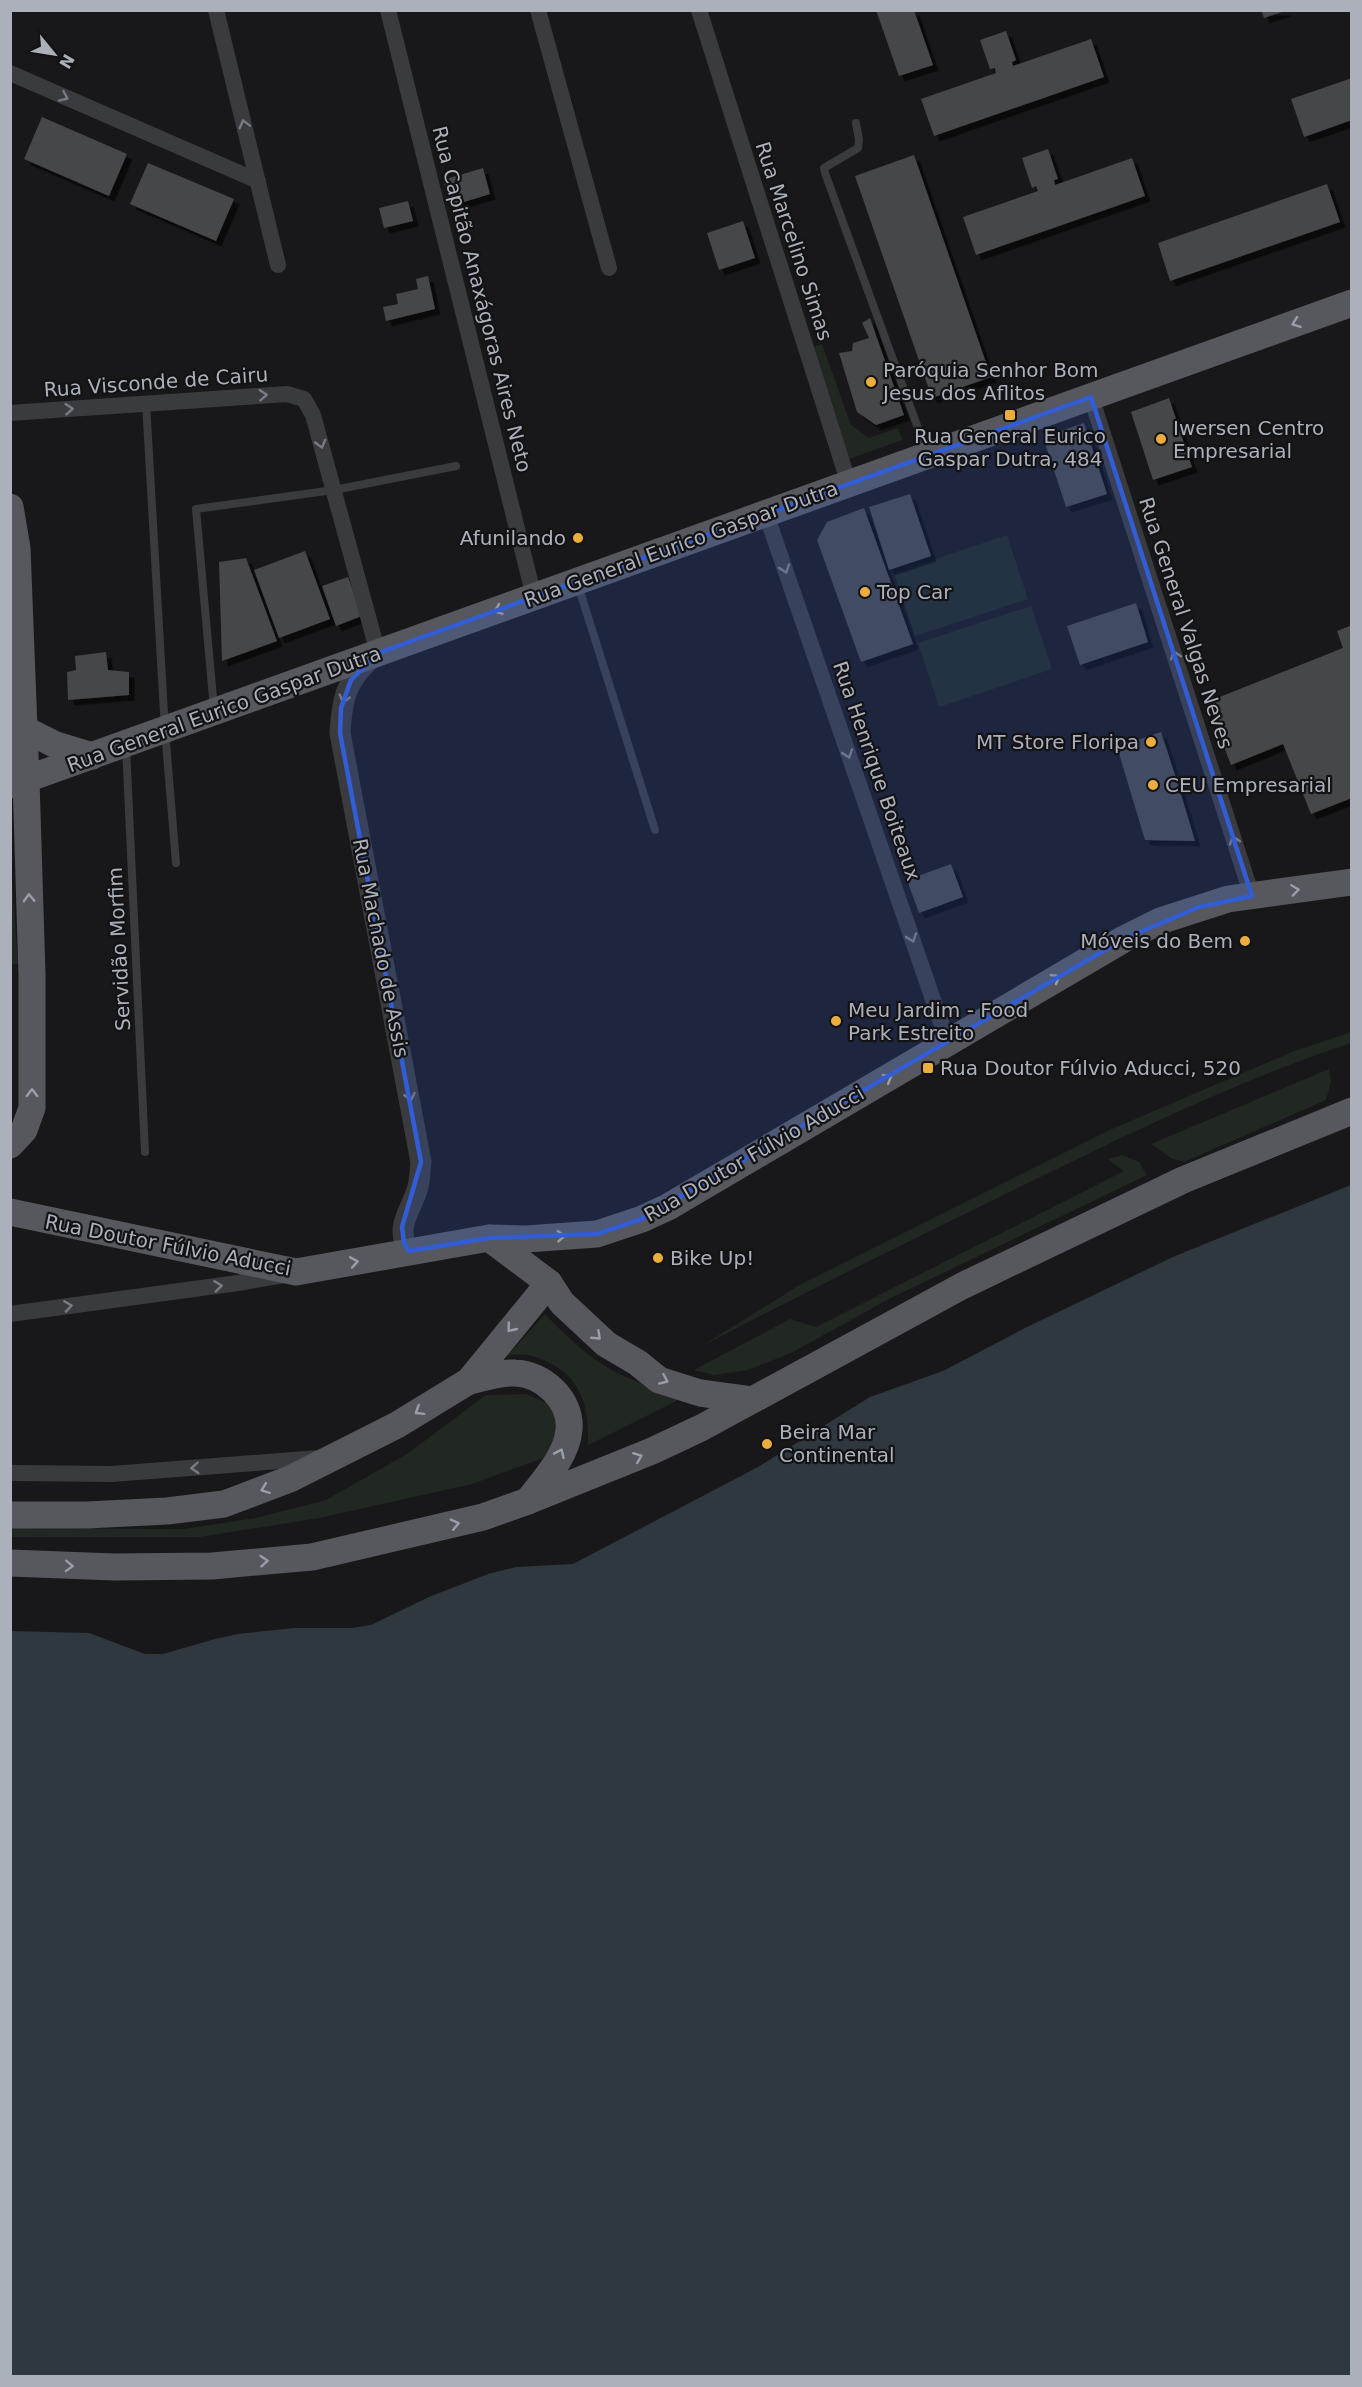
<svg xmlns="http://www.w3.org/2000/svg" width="1362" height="2387" viewBox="0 0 1362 2387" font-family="'DejaVu Sans',sans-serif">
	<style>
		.green { fill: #202821 }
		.water { fill: #2f383e }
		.building { fill: #45464a; filter: url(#shadow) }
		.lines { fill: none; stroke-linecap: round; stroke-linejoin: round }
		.service { stroke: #3a3b3f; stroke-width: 8 }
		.minor { stroke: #3a3b3f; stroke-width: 16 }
		.tertiary { stroke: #3a3b3f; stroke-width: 21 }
		.primary { stroke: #56585e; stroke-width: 27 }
		.oneway { stroke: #787b83 }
		.oneway2 { stroke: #9a9ea8 }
		.marked { fill: #325dd4; fill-opacity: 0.2; stroke: #325dd4; stroke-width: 4.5; stroke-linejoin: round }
		.poi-dot { fill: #ecad3f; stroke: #131316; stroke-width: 2 }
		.labels { text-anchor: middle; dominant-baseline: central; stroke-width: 4.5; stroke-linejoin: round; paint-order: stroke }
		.street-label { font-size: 20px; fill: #abb0ba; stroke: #131316 }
		.poi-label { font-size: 20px; fill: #abb0ba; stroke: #131316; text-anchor: start }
	</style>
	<defs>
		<filter id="shadow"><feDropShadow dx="5.5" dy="5.5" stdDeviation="0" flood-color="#0009"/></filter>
	</defs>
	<rect width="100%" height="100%" fill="#18181a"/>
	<!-- green -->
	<g class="green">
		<path d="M822,344L851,425L869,438L898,428L902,440L849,459L811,348Z"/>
		<path d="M1007,535L1028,599L915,636L894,573Z"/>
		<path d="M1031,606L1052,669L939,707L918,643Z"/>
		<path d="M10,852L18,964H10Z"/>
		<path d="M1351,1032V1043C1239,1080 1132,1132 1026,1184C917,1237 808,1291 700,1347L798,1286L1112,1129L1292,1052Z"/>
		<path d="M1329,1069L1331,1082L1326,1100L1184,1162L1171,1158L1151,1144Z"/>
		<path d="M1122,1155L1139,1162L1147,1175L889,1299L791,1353L748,1370L714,1375L694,1370L790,1319L816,1327L1124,1171L1108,1159Z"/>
		<path d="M545,1314C569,1339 595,1364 628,1378C646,1386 667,1390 686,1396L588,1445C589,1409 583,1379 548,1362C534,1355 522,1352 507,1356Z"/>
		<path d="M526,1394L557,1407L563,1428L554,1454L472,1484L319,1518L200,1537H11V1528L184,1529L255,1518L326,1500L407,1454L486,1395Z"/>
	</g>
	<!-- water -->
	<path class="water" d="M1351,1185V2376H11V1631L89,1633L145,1654H163L215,1639L238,1634L294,1628H352L371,1625L429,1597L488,1574L516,1567L573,1564L758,1467L870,1397L943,1371L1025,1328L1175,1256Z"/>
	<!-- building -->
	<g class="building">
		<path d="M876,10H914L933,65L899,76Z"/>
		<path d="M1261,10H1285V11L1264,18Z"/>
		<path d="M1006,31L1016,60L1012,62L1013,66L1091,39L1104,77L934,136L921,99L996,73L995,68L990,69L980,40Z"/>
		<path d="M1352,78V120L1304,137L1291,99Z"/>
		<path d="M42,117L127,154L109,196L24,159Z"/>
		<path d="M1048,149L1058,179L1054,180L1055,185L1132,158L1145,196L976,255L963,217L1038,191L1036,186L1032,188L1022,158Z"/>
		<path d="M914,155L991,377L932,398L855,176Z"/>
		<path d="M148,163L234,199L216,241L130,204Z"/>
		<path d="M483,168L490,194L451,206L443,180Z"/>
		<path d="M1327,184L1340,222L1170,281L1158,243Z"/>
		<path d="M408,201L413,221L384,228L379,208Z"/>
		<path d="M743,221L755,258L719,270L707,233Z"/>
		<path d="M428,276L435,309L386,321L383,307L398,304L396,294L418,289L416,279Z"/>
		<path d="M870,318L904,415L876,425L857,412L839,353L852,351L853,343L869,338L862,323Z"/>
		<path d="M1169,398L1192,467L1153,480L1131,412Z"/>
		<path d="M1084,423L1107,494L1066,507L1043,437Z"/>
		<path d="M910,494L931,556L889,570L869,507Z"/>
		<path d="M864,508L913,644L861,662L817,540L827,522Z"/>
		<path d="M305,551L330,619L279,638L254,570Z"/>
		<path d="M246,558L277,641L222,661L219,562Z"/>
		<path d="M348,577L362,616L336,626L322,586Z"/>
		<path d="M1136,603L1148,642L1080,665L1067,626Z"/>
		<path d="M1352,625V798L1311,814L1283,744L1231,765L1207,702L1343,648L1337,631Z"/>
		<path d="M106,652L108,670L129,672V695L68,700L67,672L76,670L75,656Z"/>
		<path d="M1161,732L1176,778L1195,841L1145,840L1117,747Z"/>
		<path d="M951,864L963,897L919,913L907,880Z"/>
	</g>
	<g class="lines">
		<!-- service -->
		<g class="service">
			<path d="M856,123L859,140L858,148L824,168L825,173L922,439L919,453"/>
			<path d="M146,403L165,730L176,863"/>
			<path d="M578,585L655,830"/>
			<path d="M214,709L196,509L334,490L456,466"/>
			<path d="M126,747L145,1152"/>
		</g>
		<!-- minor -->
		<g class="minor">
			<path d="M216,10L278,265"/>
			<path d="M388,10L534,597"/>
			<path d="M538,10L609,268"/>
			<path d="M699,10L849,484"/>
			<path d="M10,73L258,181"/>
			<path d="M1091,397L1252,896"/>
			<path d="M10,413L287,394L304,399L313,415L378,653"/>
			<path d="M766,514L948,1043"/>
			<path d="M10,1314L238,1283L284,1275"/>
			<path d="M10,1473L112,1474L319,1458"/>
		</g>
		<!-- tertiary -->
		<path class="tertiary" d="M373,657C346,680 342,698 340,733L421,1162C420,1170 420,1179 418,1187C411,1212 394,1226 409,1251"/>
		<!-- primary -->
		<g class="primary">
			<path d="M10,507L17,548L26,780L32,975V1108L24,1130L10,1145"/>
			<path d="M24,729L56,745L92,756"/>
			<path d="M10,785L1352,303"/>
			<path d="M10,1212L296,1272L489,1238L526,1239L597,1234L642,1219L668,1207L1124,939L1160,921L1228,899L1352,882"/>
			<path d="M489,1238L549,1283L562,1303L606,1344L638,1363L659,1380L700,1393L752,1400"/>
			<path d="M469,1381C483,1378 501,1372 515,1373C543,1374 572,1400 569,1430C567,1456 543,1481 528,1501"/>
			<path d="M10,1515H87L167,1511L224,1504L290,1479L397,1425L469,1381L549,1283"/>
			<path d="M10,1563L114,1567L212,1566L312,1557L483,1517L528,1501L652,1451L701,1428L962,1286L1183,1180L1352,1111"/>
		</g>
	</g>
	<!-- one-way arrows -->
	<defs><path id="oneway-chevron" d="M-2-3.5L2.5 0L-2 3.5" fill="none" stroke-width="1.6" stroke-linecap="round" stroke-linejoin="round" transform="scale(1.5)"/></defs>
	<g class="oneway">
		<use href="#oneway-chevron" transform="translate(64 97) rotate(24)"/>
		<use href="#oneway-chevron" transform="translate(244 124) rotate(-104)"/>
		<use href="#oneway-chevron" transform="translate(263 395) rotate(-4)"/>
		<use href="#oneway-chevron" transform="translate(69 409) rotate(-4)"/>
		<use href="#oneway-chevron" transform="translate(321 444) rotate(75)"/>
		<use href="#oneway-chevron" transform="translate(785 569) rotate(71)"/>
		<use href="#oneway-chevron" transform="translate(1175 655) rotate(-108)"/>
		<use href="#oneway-chevron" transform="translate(344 699) rotate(106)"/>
		<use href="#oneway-chevron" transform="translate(848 754) rotate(71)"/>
		<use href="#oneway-chevron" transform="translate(1234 840) rotate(-108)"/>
		<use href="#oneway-chevron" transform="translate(912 938) rotate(71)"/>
		<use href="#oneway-chevron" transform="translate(410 1097) rotate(79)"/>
		<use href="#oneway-chevron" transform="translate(218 1286) rotate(-7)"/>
		<use href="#oneway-chevron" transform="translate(68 1306) rotate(-8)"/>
		<use href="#oneway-chevron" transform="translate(195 1468) rotate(176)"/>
	</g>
	<g class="oneway2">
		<use href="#oneway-chevron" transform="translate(1296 323) rotate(160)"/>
		<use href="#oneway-chevron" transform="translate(498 610) rotate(160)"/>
		<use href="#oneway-chevron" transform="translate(1295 890) rotate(-8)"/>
		<use href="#oneway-chevron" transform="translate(29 898) rotate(-92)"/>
		<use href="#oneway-chevron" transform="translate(1056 978) rotate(-30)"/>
		<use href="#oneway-chevron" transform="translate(888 1078) rotate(-30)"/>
		<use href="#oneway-chevron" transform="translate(32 1093) rotate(-90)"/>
		<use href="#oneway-chevron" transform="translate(561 1236) rotate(-4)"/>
		<use href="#oneway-chevron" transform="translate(354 1262) rotate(-10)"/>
		<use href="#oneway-chevron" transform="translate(511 1328) rotate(129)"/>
		<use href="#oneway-chevron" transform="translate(597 1336) rotate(43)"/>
		<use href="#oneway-chevron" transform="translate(664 1380) rotate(24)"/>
		<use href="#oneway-chevron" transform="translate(419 1411) rotate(148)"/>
		<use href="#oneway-chevron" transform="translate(560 1453) rotate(-66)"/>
		<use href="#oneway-chevron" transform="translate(638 1457) rotate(-22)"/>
		<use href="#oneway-chevron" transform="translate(265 1489) rotate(159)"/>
		<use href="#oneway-chevron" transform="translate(455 1524) rotate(-13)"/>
		<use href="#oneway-chevron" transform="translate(264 1561) rotate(-5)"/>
		<use href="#oneway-chevron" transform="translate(69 1566) rotate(2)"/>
	</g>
	<!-- marked area -->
	<path class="marked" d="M1091,397L1252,896L1199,907L1124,939L642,1219L597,1234L489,1238L409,1251L404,1243L402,1227L421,1162L340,733L341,708L351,680L378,653Z"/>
	<!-- markers -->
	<g class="poi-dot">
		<circle cx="871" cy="382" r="6"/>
		<rect x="1004" y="409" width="12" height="12" rx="3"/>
		<circle cx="1161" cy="439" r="6"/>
		<circle cx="578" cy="538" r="6"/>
		<circle cx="865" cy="592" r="6"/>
		<circle cx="1151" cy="742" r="6"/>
		<circle cx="1153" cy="785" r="6"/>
		<circle cx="1245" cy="941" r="6"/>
		<circle cx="836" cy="1021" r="6"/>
		<rect x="922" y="1062" width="12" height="12" rx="3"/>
		<circle cx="658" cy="1258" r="6"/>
		<circle cx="767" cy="1444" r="6"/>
	</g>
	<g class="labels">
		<!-- street labels -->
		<g class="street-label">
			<text transform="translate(794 241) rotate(72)">Rua Marcelino Simas</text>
			<text transform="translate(482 299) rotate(76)">Rua Capitão Anaxágoras Aires Neto</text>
			<text transform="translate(156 382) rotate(-4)">Rua Visconde de Cairu</text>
			<text transform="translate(681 544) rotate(-20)">Rua General Eurico Gaspar Dutra</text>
			<text transform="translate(1186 623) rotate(72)">Rua General Valgas Neves</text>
			<text transform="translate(224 709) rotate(-20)">Rua General Eurico Gaspar Dutra</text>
			<text transform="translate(877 771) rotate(71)">Rua Henrique Boiteaux</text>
			<text transform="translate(381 948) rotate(79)">Rua Machado de Assis</text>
			<text transform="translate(119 949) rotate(-93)">Servidão Morfim</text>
			<text transform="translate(754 1154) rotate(-30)">Rua Doutor Fúlvio Aducci</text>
			<text transform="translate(168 1245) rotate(11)">Rua Doutor Fúlvio Aducci</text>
		</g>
		<!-- poi labels -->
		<g class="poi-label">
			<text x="883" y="370">Paróquia Senhor Bom<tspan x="883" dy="23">Jesus dos Aflitos</tspan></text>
			<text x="1173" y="428">Iwersen Centro<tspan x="1173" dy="23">Empresarial</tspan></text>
			<text x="1010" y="436" text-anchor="middle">Rua General Eurico<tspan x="1010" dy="23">Gaspar Dutra, 484</tspan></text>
			<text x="566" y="538" text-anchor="end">Afunilando</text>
			<text x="877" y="592">Top Car</text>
			<text x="1139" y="742" text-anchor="end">MT Store Floripa</text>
			<text x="1165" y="785">CEU Empresarial</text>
			<text x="1233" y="941" text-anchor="end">Móveis do Bem</text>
			<text x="848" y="1010">Meu Jardim - Food<tspan x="848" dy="23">Park Estreito</tspan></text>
			<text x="940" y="1068">Rua Doutor Fúlvio Aducci, 520</text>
			<text x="670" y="1258">Bike Up!</text>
			<text x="779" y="1432">Beira Mar<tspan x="779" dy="23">Continental</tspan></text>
		</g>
	</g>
	<!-- border -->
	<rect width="1362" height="2387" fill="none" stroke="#abb0ba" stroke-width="24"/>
	<!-- north arrow -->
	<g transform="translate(54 54) rotate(120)" stroke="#131316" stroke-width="4.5" paint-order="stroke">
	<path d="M0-4.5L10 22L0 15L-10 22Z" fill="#abb0ba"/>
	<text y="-9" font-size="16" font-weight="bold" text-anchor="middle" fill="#abb0ba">N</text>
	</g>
</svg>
